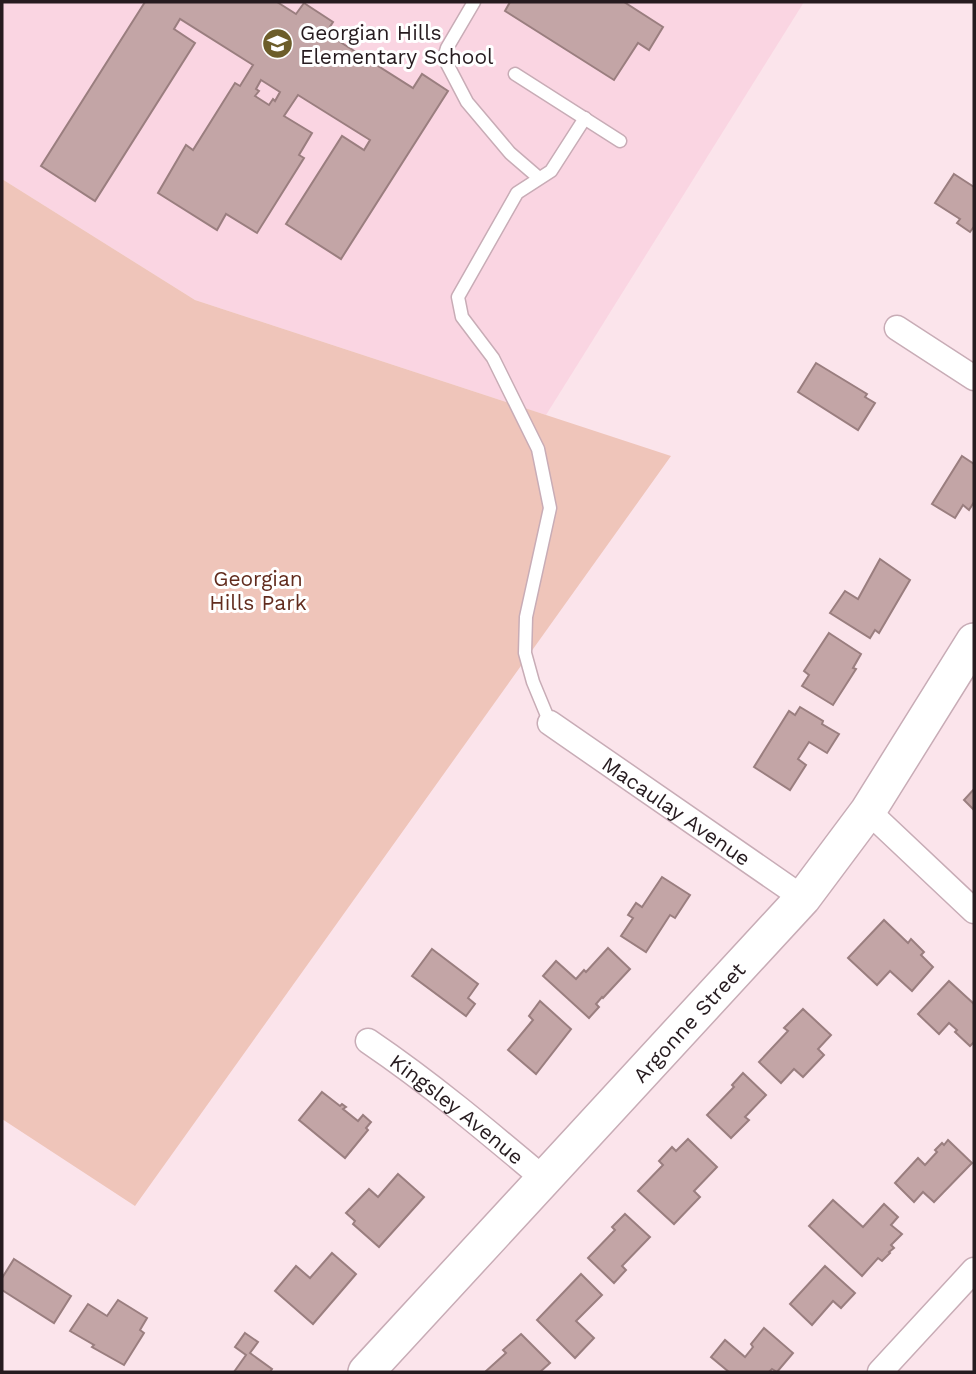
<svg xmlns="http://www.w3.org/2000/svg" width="976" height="1374" viewBox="0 0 976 1374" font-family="'Work Sans',sans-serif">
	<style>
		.built { fill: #fad5e2 }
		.green { fill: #efc5ba }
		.building { fill: #c3a5a6; stroke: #9a7e7f; stroke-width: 2; fill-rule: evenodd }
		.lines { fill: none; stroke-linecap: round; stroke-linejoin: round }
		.lane-casing { stroke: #c8acb6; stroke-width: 15 }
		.street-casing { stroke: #c8acb6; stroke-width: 27 }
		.secondary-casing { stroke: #c8acb6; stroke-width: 38 }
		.lane { stroke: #fff; stroke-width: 12 }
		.street { stroke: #fff; stroke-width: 24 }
		.secondary { stroke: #fff; stroke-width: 35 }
		.labels { text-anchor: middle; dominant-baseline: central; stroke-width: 6; stroke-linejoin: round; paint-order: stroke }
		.poi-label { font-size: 21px; fill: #261b1f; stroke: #fff; text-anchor: start }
		.park-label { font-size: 21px; fill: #622c1e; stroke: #fff }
		.street-label { font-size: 21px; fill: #261b1f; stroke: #fff }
	</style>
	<rect width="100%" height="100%" fill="#fbe4eb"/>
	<!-- built -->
	<path class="built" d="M2,2H804L546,415L195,300L2,179Z"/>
	<!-- green -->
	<path class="green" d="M2,179L195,300L671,456L135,1206L2,1119Z"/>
	<!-- building -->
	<g class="building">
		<path d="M145,2H277L296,14L304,3L333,22L326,33L413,88L422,74L448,91L341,259L286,224L342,136L364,150L370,140L298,95L284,116L312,133L299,155L304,158L257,233L226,214L217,230L158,193L186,145L193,150L235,83L240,86L253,65L180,19L174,29L195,43L95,201L41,166ZM261,80L280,92L275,101L273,99L269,105L255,96L259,91L256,89Z"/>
		<path d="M510,2H624L663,27L649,50L638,43L614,80L505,11Z"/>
		<path d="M954,174L974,187V229L973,228L970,232L957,223L960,219L935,203Z"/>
		<path d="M816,363L867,394L865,397L875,403L858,430L798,392Z"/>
		<path d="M962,456L974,464V502L969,510L963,505L955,518L932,504Z"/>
		<path d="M880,559L910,580L879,633L875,630L870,638L830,613L845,591L858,599Z"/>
		<path d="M829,633L861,654L853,668L856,669L833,705L802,686L809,675L804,671Z"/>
		<path d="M800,707L823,721L822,724L839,734L827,753L809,742L798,759L806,765L790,790L754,767L789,711L795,715Z"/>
		<path d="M974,789V810L964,800Z"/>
		<path d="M662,877L690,895L675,918L670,915L646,952L621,936L633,918L628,915L636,903L642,907Z"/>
		<path d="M884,920L908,943L911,939L924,952L921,955L933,967L912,991L890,971L877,985L848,958Z"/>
		<path d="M608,948L630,969L603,998L602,997L596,1004L599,1007L589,1018L543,976L556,961L576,979L584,970L586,972Z"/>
		<path d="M432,949L478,984L468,998L475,1004L466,1016L412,976Z"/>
		<path d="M949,981L974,1004V1042L970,1046L955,1032L957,1030L949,1023L939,1034L918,1014Z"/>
		<path d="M540,1001L571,1029L536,1074L508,1050L533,1020L529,1016Z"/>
		<path d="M803,1009L831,1035L818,1049L824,1055L803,1077L794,1069L781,1083L759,1062L788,1031L784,1028Z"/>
		<path d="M743,1073L766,1095L745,1117L749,1120L731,1138L707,1115L734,1087L732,1085Z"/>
		<path d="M322,1092L340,1106L342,1104L346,1107L343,1109L358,1121L363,1115L371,1122L366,1128L368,1130L345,1158L299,1120Z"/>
		<path d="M688,1139L717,1167L694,1191L700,1197L674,1224L638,1191L663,1165L659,1161L672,1147L676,1151Z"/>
		<path d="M948,1140L972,1163L934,1202L923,1192L914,1202L895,1183L918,1158L925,1165L937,1152L935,1150L942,1143L944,1145Z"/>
		<path d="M398,1174L424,1197L379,1247L353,1224L355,1221L346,1213L369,1189L378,1197Z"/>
		<path d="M833,1200L863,1227L884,1204L898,1217L891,1225L902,1234L891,1245L894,1248L889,1252L890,1253L882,1261L878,1258L862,1276L809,1226Z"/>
		<path d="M625,1214L650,1237L622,1266L626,1270L614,1283L588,1258L615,1230L612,1227Z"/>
		<path d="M332,1253L356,1274L313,1324L275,1291L296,1266L310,1278Z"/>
		<path d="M14,1259L71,1296L54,1323L2,1290V1278Z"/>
		<path d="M825,1266L855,1293L841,1308L833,1301L812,1325L790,1304Z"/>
		<path d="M581,1274L602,1295L576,1321L594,1338L575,1358L537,1320Z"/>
		<path d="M118,1300L147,1318L140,1330L144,1333L124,1365L92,1347L94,1345L70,1331L88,1304L107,1316Z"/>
		<path d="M764,1328L793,1353L777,1372L772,1369L769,1372H729L711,1357L725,1340L745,1357L753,1347L751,1344Z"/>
		<path d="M245,1333L258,1342L250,1353L272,1369L270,1372H234L246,1355L235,1347Z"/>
		<path d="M521,1334L550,1363L540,1372H485L506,1353L503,1350Z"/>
	</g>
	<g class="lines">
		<defs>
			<g id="lane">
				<path d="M474,2L447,48L444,58L467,102L510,153L539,178"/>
				<path d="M515,74L620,141"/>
				<path d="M550,723L533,682L525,653L526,617L550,508L538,449L493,358L462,317L458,297L517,193L551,171L585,118"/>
			</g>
			<g id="street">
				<path d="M897,328L974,378"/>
				<path id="s1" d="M550,723L803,898"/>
				<path d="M868,811L974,911"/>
				<path id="s2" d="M368,1041C430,1083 487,1131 544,1179"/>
				<path d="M880,1372L974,1270"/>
			</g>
			<g id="secondary">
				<path id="s3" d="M366,1372L803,898L868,811L974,641"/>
			</g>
		</defs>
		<!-- lane casing -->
		<use href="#lane" class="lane-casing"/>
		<!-- street casing -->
		<use href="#street" class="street-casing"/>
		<!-- secondary casing -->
		<use href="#secondary" class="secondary-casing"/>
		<!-- lane -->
		<use href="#lane" class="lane"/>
		<!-- street -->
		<use href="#street" class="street"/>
		<!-- secondary -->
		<use href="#secondary" class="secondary"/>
	</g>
	<!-- icons -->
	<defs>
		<symbol id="school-disc" viewBox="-11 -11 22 22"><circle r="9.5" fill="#6c5d2a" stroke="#fff"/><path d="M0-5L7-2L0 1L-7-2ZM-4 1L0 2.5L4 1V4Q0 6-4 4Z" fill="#fff"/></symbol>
	</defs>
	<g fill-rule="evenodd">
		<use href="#school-disc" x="260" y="26" width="35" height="35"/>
	</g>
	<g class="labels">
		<!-- poi labels -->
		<g class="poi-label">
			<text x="300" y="32">Georgian Hills<tspan x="300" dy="24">Elementary School</tspan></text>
		</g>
		<!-- park labels -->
		<g class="park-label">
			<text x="258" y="578">Georgian<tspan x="258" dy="24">Hills Park</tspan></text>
		</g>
		<!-- street labels -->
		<g class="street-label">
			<text stroke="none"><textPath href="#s1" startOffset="154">Macaulay Avenue</textPath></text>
			<text stroke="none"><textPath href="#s3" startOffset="476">Argonne Street</textPath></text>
			<text stroke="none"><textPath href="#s2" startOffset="112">Kingsley Avenue</textPath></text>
		</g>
	</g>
	<!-- border -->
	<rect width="976" height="1374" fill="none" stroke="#261b1f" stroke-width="7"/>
</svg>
